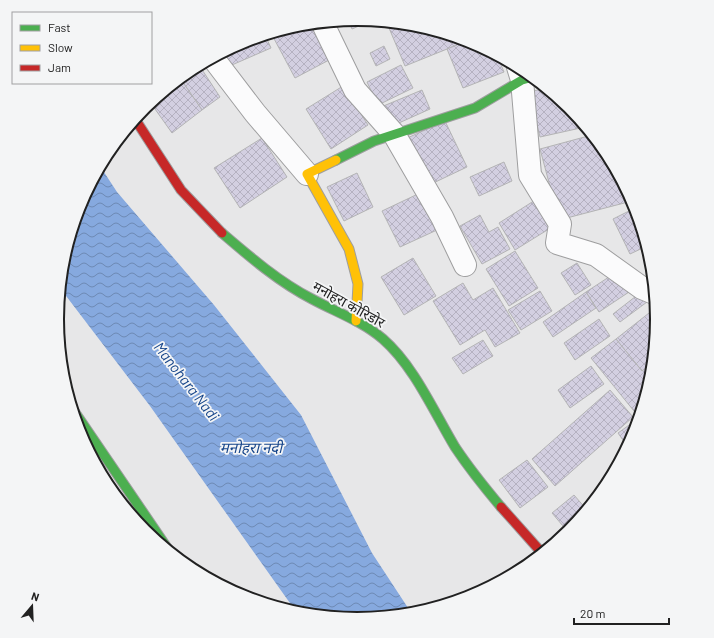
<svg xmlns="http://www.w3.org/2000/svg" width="714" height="638" viewBox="0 0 714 638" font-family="Barlow,'Noto Sans Devanagari',sans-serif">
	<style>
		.water { fill: url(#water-waves) }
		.building { fill: url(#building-cross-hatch); stroke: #b4b4b5 }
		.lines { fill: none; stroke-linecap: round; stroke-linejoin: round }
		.street-casing { stroke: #9e9e9f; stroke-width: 24 }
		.fast-casing { stroke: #9e9e9f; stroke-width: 11 }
		.slow-casing { stroke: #9e9e9f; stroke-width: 11 }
		.jam-casing { stroke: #9e9e9f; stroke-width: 11 }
		.street { stroke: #fbfbfc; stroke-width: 22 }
		.fast { stroke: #4caf50; stroke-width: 9 }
		.slow { stroke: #ffc107; stroke-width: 9 }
		.jam { stroke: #c62828; stroke-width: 9 }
		.labels { text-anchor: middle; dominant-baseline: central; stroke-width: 3.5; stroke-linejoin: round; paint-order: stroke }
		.street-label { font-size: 14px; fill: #212121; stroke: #f4f5f6 }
		.water-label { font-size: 15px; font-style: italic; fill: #16458a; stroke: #f4f5f6 }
		.rim { fill: none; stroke: #212121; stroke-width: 2 }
	</style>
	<defs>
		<pattern id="water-waves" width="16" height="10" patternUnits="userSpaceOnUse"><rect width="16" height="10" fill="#86a9df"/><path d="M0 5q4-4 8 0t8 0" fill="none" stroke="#6d89b4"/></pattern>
		<pattern id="building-cross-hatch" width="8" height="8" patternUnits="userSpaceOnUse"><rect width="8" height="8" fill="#d3cfe1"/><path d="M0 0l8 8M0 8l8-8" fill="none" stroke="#b5b1c1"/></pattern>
	</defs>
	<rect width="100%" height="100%" fill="#e7e7e8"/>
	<!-- water -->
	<path class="water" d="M100,166L117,192L214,305L301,415L372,553L412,614L357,619L297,613L150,406L60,288L63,260L80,204Z"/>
	<!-- building -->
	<g class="building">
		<path d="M357,19L365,20L366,23L352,29L348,20Z"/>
		<path d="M313,23L331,59L295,78L271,33L299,25Z"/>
		<path d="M401,23L416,25L453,36L457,45L405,66L389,28Z"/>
		<path d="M265,35L271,48L225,68L219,54L242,42Z"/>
		<path d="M453,36L472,42L497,55L504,72L463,88L447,49L457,45Z"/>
		<path d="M384,46L390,59L376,66L370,53Z"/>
		<path d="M199,65L220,97L202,110L180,78L191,69Z"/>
		<path d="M401,65L413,88L378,105L367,82Z"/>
		<path d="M180,78L202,110L172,133L150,102Z"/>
		<path d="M343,86L368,125L331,149L306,109Z"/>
		<path d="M546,88L569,107L585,127L540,137L529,92Z"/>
		<path d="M422,90L430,109L390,127L381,107Z"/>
		<path d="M445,121L467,167L427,186L405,139Z"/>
		<path d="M592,135L607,153L632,201L559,220L540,149Z"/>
		<path d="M262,138L287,177L240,208L214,168Z"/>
		<path d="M504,162L512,181L479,196L470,177Z"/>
		<path d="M357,173L373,207L344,221L327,187Z"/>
		<path d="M420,193L437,230L400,247L382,211Z"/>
		<path d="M540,197L557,224L515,250L499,223Z"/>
		<path d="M635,208L647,246L630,254L613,219Z"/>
		<path d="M480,215L489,232L498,227L510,249L482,264L460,226Z"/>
		<path d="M515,251L538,288L509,306L486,269Z"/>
		<path d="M413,258L436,296L404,315L381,277Z"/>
		<path d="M577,263L591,285L575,295L561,273Z"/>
		<path d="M615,273L629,292L599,312L586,292Z"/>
		<path d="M463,283L473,300L493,288L520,333L495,347L485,330L460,345L433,301Z"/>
		<path d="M540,291L552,311L521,330L508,310Z"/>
		<path d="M586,292L596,308L553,337L543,322Z"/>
		<path d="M640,293L647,302L620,322L613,314Z"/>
		<path d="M649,313L657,322L653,363L642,371L616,339Z"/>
		<path d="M599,319L610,336L575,360L564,343Z"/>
		<path d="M616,339L642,371L653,363L651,378L640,414L638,416L591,358Z"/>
		<path d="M483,340L493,356L463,374L452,358Z"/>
		<path d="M591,366L604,384L570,408L558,390Z"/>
		<path d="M610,390L633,417L555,486L532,459Z"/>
		<path d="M632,423L636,428L634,434L627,446L618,433Z"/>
		<path d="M527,460L548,487L520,508L499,480Z"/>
		<path d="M574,495L587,510L568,532L552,513Z"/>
	</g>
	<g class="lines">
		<defs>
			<g id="street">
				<path d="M322,22L355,90L394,134L442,217L465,265"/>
				<path d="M213,58L255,113L307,174"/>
				<path d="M518,67L522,80L530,175L560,224L557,243L596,255L642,288L654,293"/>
			</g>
			<g id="fast">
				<path d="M336,160L374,141L475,108L522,80L533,77"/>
				<path d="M222,233C250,257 279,282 312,299C336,312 362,321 383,339C414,366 434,412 455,447C469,468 485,488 501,507"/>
				<path d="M72,408L170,552"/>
			</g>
			<path id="slow" d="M336,160L307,174L349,249L358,284L356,321"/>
			<g id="jam">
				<path d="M135,119L181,190L222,233"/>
				<path d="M501,507L542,553"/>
			</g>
		</defs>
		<!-- street casing -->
		<use href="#street" class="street-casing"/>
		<!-- fast casing -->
		<use href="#fast" class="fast-casing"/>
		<!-- slow casing -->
		<use href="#slow" class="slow-casing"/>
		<!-- jam casing -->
		<use href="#jam" class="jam-casing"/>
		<!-- street -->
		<use href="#street" class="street"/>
		<!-- fast -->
		<use href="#fast" class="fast"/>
		<!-- slow -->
		<use href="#slow" class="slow"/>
		<!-- jam -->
		<use href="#jam" class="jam"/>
	</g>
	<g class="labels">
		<!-- street labels -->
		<g class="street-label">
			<text transform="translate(349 304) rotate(29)">मनोहरा कोरिडोर</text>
		</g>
		<!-- water labels -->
		<g class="water-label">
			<text transform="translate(187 381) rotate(52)">Manohara Nadi</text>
			<text x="251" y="447">मनोहरा नदी</text>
		</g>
	</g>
	<!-- crop -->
	<path d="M0 0H714V638H0ZM64 319a293 293 0 1 1 586 0a293 293 0 1 1-586 0Z" fill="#f4f5f6" fill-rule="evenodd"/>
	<path class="rim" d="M64 319a293 293 0 1 1 586 0a293 293 0 1 1-586 0Z"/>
	<!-- legend -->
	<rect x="12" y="12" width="140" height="72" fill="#f4f5f6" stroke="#a0a0a1"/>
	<rect x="20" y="25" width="20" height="6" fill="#4caf50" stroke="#a0a0a1"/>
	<text x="48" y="32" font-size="12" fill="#212121">Fast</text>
	<rect x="20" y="45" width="20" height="6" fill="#ffc107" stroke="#a0a0a1"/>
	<text x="48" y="52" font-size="12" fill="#212121">Slow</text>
	<rect x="20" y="65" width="20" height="6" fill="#c62828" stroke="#a0a0a1"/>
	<text x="48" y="72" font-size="12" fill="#212121">Jam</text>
	<!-- north arrow -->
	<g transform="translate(32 606) rotate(19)" stroke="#f4f5f6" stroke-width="3" paint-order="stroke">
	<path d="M0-3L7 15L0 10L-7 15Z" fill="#212121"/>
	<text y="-6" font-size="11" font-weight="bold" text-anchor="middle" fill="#212121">N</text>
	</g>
	<!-- scale -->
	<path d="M574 618v6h95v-6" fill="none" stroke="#212121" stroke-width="2"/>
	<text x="580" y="618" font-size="12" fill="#212121" stroke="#f4f5f6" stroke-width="3" paint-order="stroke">20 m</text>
</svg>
